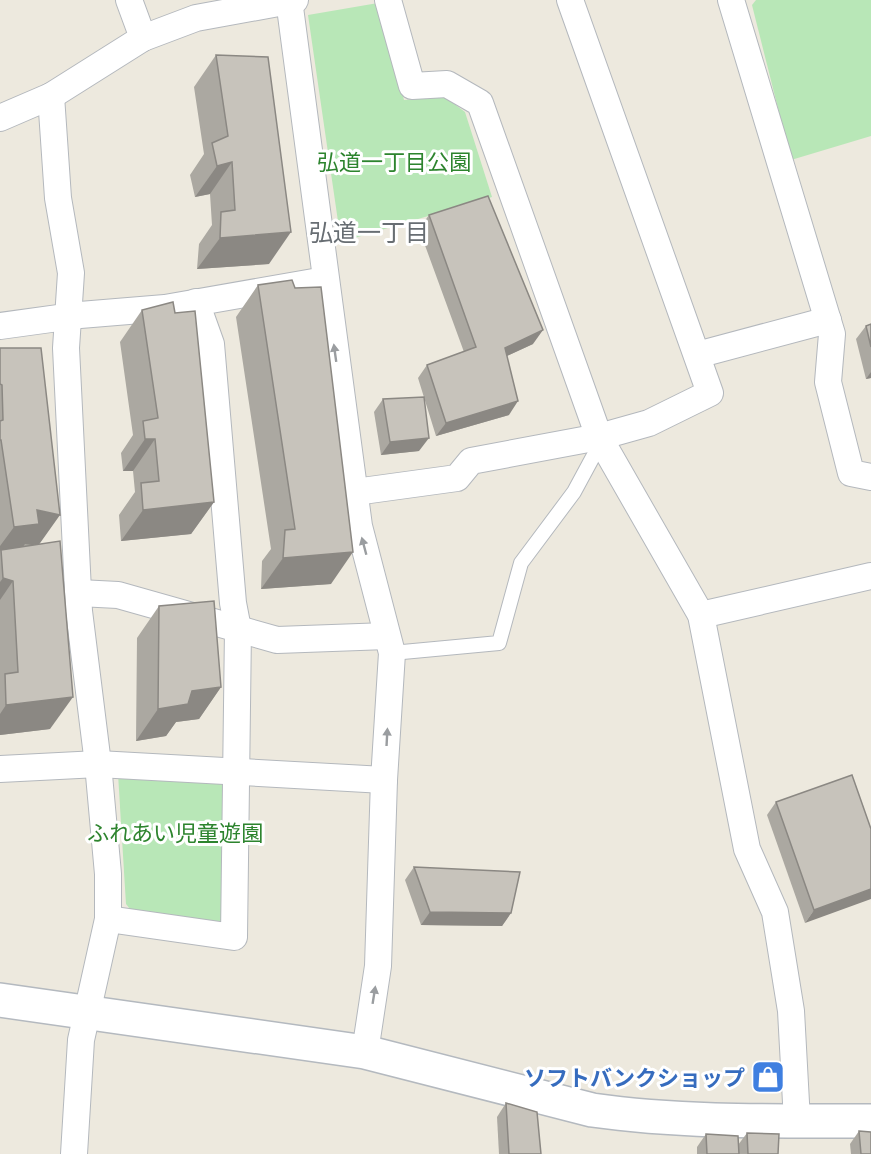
<svg xmlns="http://www.w3.org/2000/svg" width="871" height="1154" viewBox="0 0 871 1154" font-family="Commissioner,'Noto Sans JP',sans-serif">
	<style>
		.green { fill: #b8e7b7 }
		.lines { fill: none; stroke-linecap: round; stroke-linejoin: round }
		.lane-casing { stroke: #b4b8bd; stroke-width: 16 }
		.street-casing { stroke: #b4b8bd; stroke-width: 28 }
		.secondary-casing { stroke: #b4b9bf; stroke-width: 36 }
		.lane { stroke: #fff; stroke-width: 14 }
		.street { stroke: #fff; stroke-width: 26 }
		.secondary { stroke: #fff; stroke-width: 33 }
		.wall { fill: #aba8a1 }
		.shaded-wall { fill: #8b8883 }
		.building { fill: #c7c3bb; stroke: #8b8883; stroke-width: 1.5 }
		.oneway { fill: #9a9da0 }
		.labels { text-anchor: middle; dominant-baseline: central; stroke-width: 6; stroke-linejoin: round; paint-order: stroke }
		.park-label { font-size: 22px; fill: #2d842e; stroke: #fff }
		.shop-label { font-size: 22px; font-weight: bold; fill: #366cbe; stroke: #fff; text-anchor: end }
		.neighbourhood-label { font-size: 24px; fill: #686e73; stroke: #fff }
	</style>
	<rect width="100%" height="100%" fill="#ede9de"/>
	<!-- green -->
	<g class="green">
		<path d="M756,0H871V136L791,160L752,5Z"/>
		<path d="M378,3L404,100L445,97L465,112L492,197L341,242L308,15Z"/>
		<path d="M118,774L220,779L230,787L227,918L213,924L134,914L126,904Z"/>
	</g>
	<g class="lines">
		<defs>
			<path id="lane" d="M392,653L499,643L521,563L574,492L601,442"/>
			<g id="street">
				<path d="M129,0L143,38"/>
				<path d="M289,0L359,526L392,653L384,780L378,966L365,1052"/>
				<path d="M388,0L412,86L447,84L480,103L599,437L701,615L747,849L775,912L791,1011L797,1121"/>
				<path d="M731,0L832,334L828,382L851,473L871,477"/>
				<path d="M51,96L58,198L71,273L66,348L79,611L98,764L108,874V919L81,1040L74,1154"/>
				<path d="M0,118L51,96L143,38L196,18L295,0"/>
				<path d="M0,326L80,315L165,308L325,280"/>
				<path d="M697,355L828,320"/>
				<path d="M355,492L457,478L471,461L599,437L649,423L710,393L570,0"/>
				<path d="M79,593L118,595L277,640L387,636"/>
				<path d="M701,615L871,576"/>
				<path d="M0,769L98,764L384,780"/>
				<path d="M108,919L234,937L238,629L233,603L211,344L196,302"/>
			</g>
			<path id="secondary" d="M0,1000L365,1052L592,1110C684,1123 778,1121 871,1121"/>
		</defs>
		<!-- lane casing -->
		<use href="#lane" class="lane-casing"/>
		<!-- street casing -->
		<use href="#street" class="street-casing"/>
		<!-- secondary casing -->
		<use href="#secondary" class="secondary-casing"/>
		<!-- lane -->
		<use href="#lane" class="lane"/>
		<!-- street -->
		<use href="#street" class="street"/>
		<!-- secondary -->
		<use href="#secondary" class="secondary"/>
	</g>
	<!-- wall -->
	<g class="wall">
		<path d="M216,55L269,264L197,269L199,244L212,225L210,194L195,197L190,175L204,154L194,87Z"/>
		<path d="M429,215L533,344L507,356L509,415L436,436L418,378L427,365L464,352L419,229Z"/>
		<path d="M258,285L331,584L261,589L262,561L271,549L236,317Z"/>
		<path d="M142,310L175,313L214,502L191,534L121,541L119,515L135,492L133,471H123L121,453L133,435L120,342Z"/>
		<path d="M871,324V378L866,379L856,339L866,326Z"/>
		<path d="M0,348L39,544L50,729L0,735Z"/>
		<path d="M383,399L419,451L381,455L374,412Z"/>
		<path d="M159,606L221,687L199,719L176,722L166,736L136,741L137,638Z"/>
		<path d="M776,802L871,829L805,923L767,815Z"/>
		<path d="M414,867L511,913L502,926L421,925L405,880Z"/>
		<path d="M506,1103L541,1154H499L497,1117Z"/>
		<path d="M859,1131L871,1154H851L850,1144Z"/>
		<path d="M747,1133L778,1154H697V1147L706,1134L738,1145Z"/>
	</g>
	<!-- shaded-wall -->
	<g class="shaded-wall">
		<path d="M232,162L210,194L195,197L217,166Z"/>
		<path d="M291,232L269,264L197,269L220,238Z"/>
		<path d="M543,330L533,344L496,361L505,348Z"/>
		<path d="M871,372V378L866,379Z"/>
		<path d="M518,401L509,415L436,436L446,423Z"/>
		<path d="M429,438L419,451L381,455L390,442Z"/>
		<path d="M145,439H155L133,471H123Z"/>
		<path d="M214,502L191,534L121,541L143,510Z"/>
		<path d="M37,510L60,515L38,546L25,544L16,556L1,550L0,551V546L14,527Z"/>
		<path d="M353,552L331,584L261,589L283,558Z"/>
		<path d="M3,578L13,581L0,600V582Z"/>
		<path d="M221,687L199,719L176,722L166,736L136,741L158,709L192,691Z"/>
		<path d="M73,697L50,729L0,735V714L6,705Z"/>
		<path d="M871,889V899L805,923L814,910Z"/>
		<path d="M430,912L511,913L502,926L421,925Z"/>
	</g>
	<!-- building -->
	<g class="building">
		<path d="M216,55L268,57L291,232L220,238L221,212L235,210L232,162L217,166L212,143L228,136Z"/>
		<path d="M488,196L543,330L505,348L518,401L446,423L427,365L476,347L429,215Z"/>
		<path d="M292,280L295,288L321,287L353,552L283,558L285,530L295,529L258,285Z"/>
		<path d="M173,302L175,313L195,311L214,502L143,510L141,483L159,481L155,439H145L143,421L158,418L142,310Z"/>
		<path d="M871,324V347L866,326Z"/>
		<path d="M0,348H41L60,515L37,510L39,524L14,527L1,440H0V421L3,420L2,385L0,384Z"/>
		<path d="M424,397L429,438L390,442L383,399Z"/>
		<path d="M60,541L73,697L6,705L5,674L18,672L13,581L3,578L1,550Z"/>
		<path d="M214,601L221,687L192,691L188,704L158,709L159,606Z"/>
		<path d="M852,775L871,829V889L814,910L776,802Z"/>
		<path d="M414,867L520,872L511,913L430,912Z"/>
		<path d="M506,1103L537,1112L541,1154H509Z"/>
		<path d="M859,1131L871,1132V1154H861Z"/>
		<path d="M747,1133L779,1134L778,1154H748Z"/>
		<path d="M706,1134L738,1136L739,1154H707Z"/>
	</g>
	<!-- one-way arrows -->
	<defs><path id="oneway-solid" d="M-6-.8H1V-3.2L6.5 0L1 3.2V.8H-6Z" transform="scale(1.5)"/></defs>
	<g class="oneway">
		<use href="#oneway-solid" transform="translate(335 353) rotate(-98)"/>
		<use href="#oneway-solid" transform="translate(364 546) rotate(-105)"/>
		<use href="#oneway-solid" transform="translate(387 737) rotate(-87)"/>
		<use href="#oneway-solid" transform="translate(374 995) rotate(-81)"/>
	</g>
	<!-- icons -->
	<defs>
		<symbol id="shop-square" viewBox="-11 -11 22 22"><rect x="-9" y="-9" width="18" height="18" rx="4" fill="#3f7fe0" stroke="#fff"/><path d="M-5-2.5h2.3a2.7 3.5 0 0 1 5.4 0H5L5.5 6h-11ZM-1.5-2.5h3a1.5 2.3 0 0 0-3 0Z" fill="#fff"/></symbol>
	</defs>
	<g fill-rule="evenodd">
		<use href="#shop-square" x="749" y="1058" width="38" height="38"/>
	</g>
	<g class="labels">
		<!-- park labels -->
		<g class="park-label">
			<text x="394" y="161">弘道一丁目公園</text>
			<text x="175" y="832">ふれあい児童遊園</text>
		</g>
		<!-- shop labels -->
		<g class="shop-label">
			<text x="745" y="1077">ソフトバンクショップ</text>
		</g>
		<!-- neighbourhood labels -->
		<g class="neighbourhood-label">
			<text x="369" y="231">弘道一丁目</text>
		</g>
	</g>
</svg>
